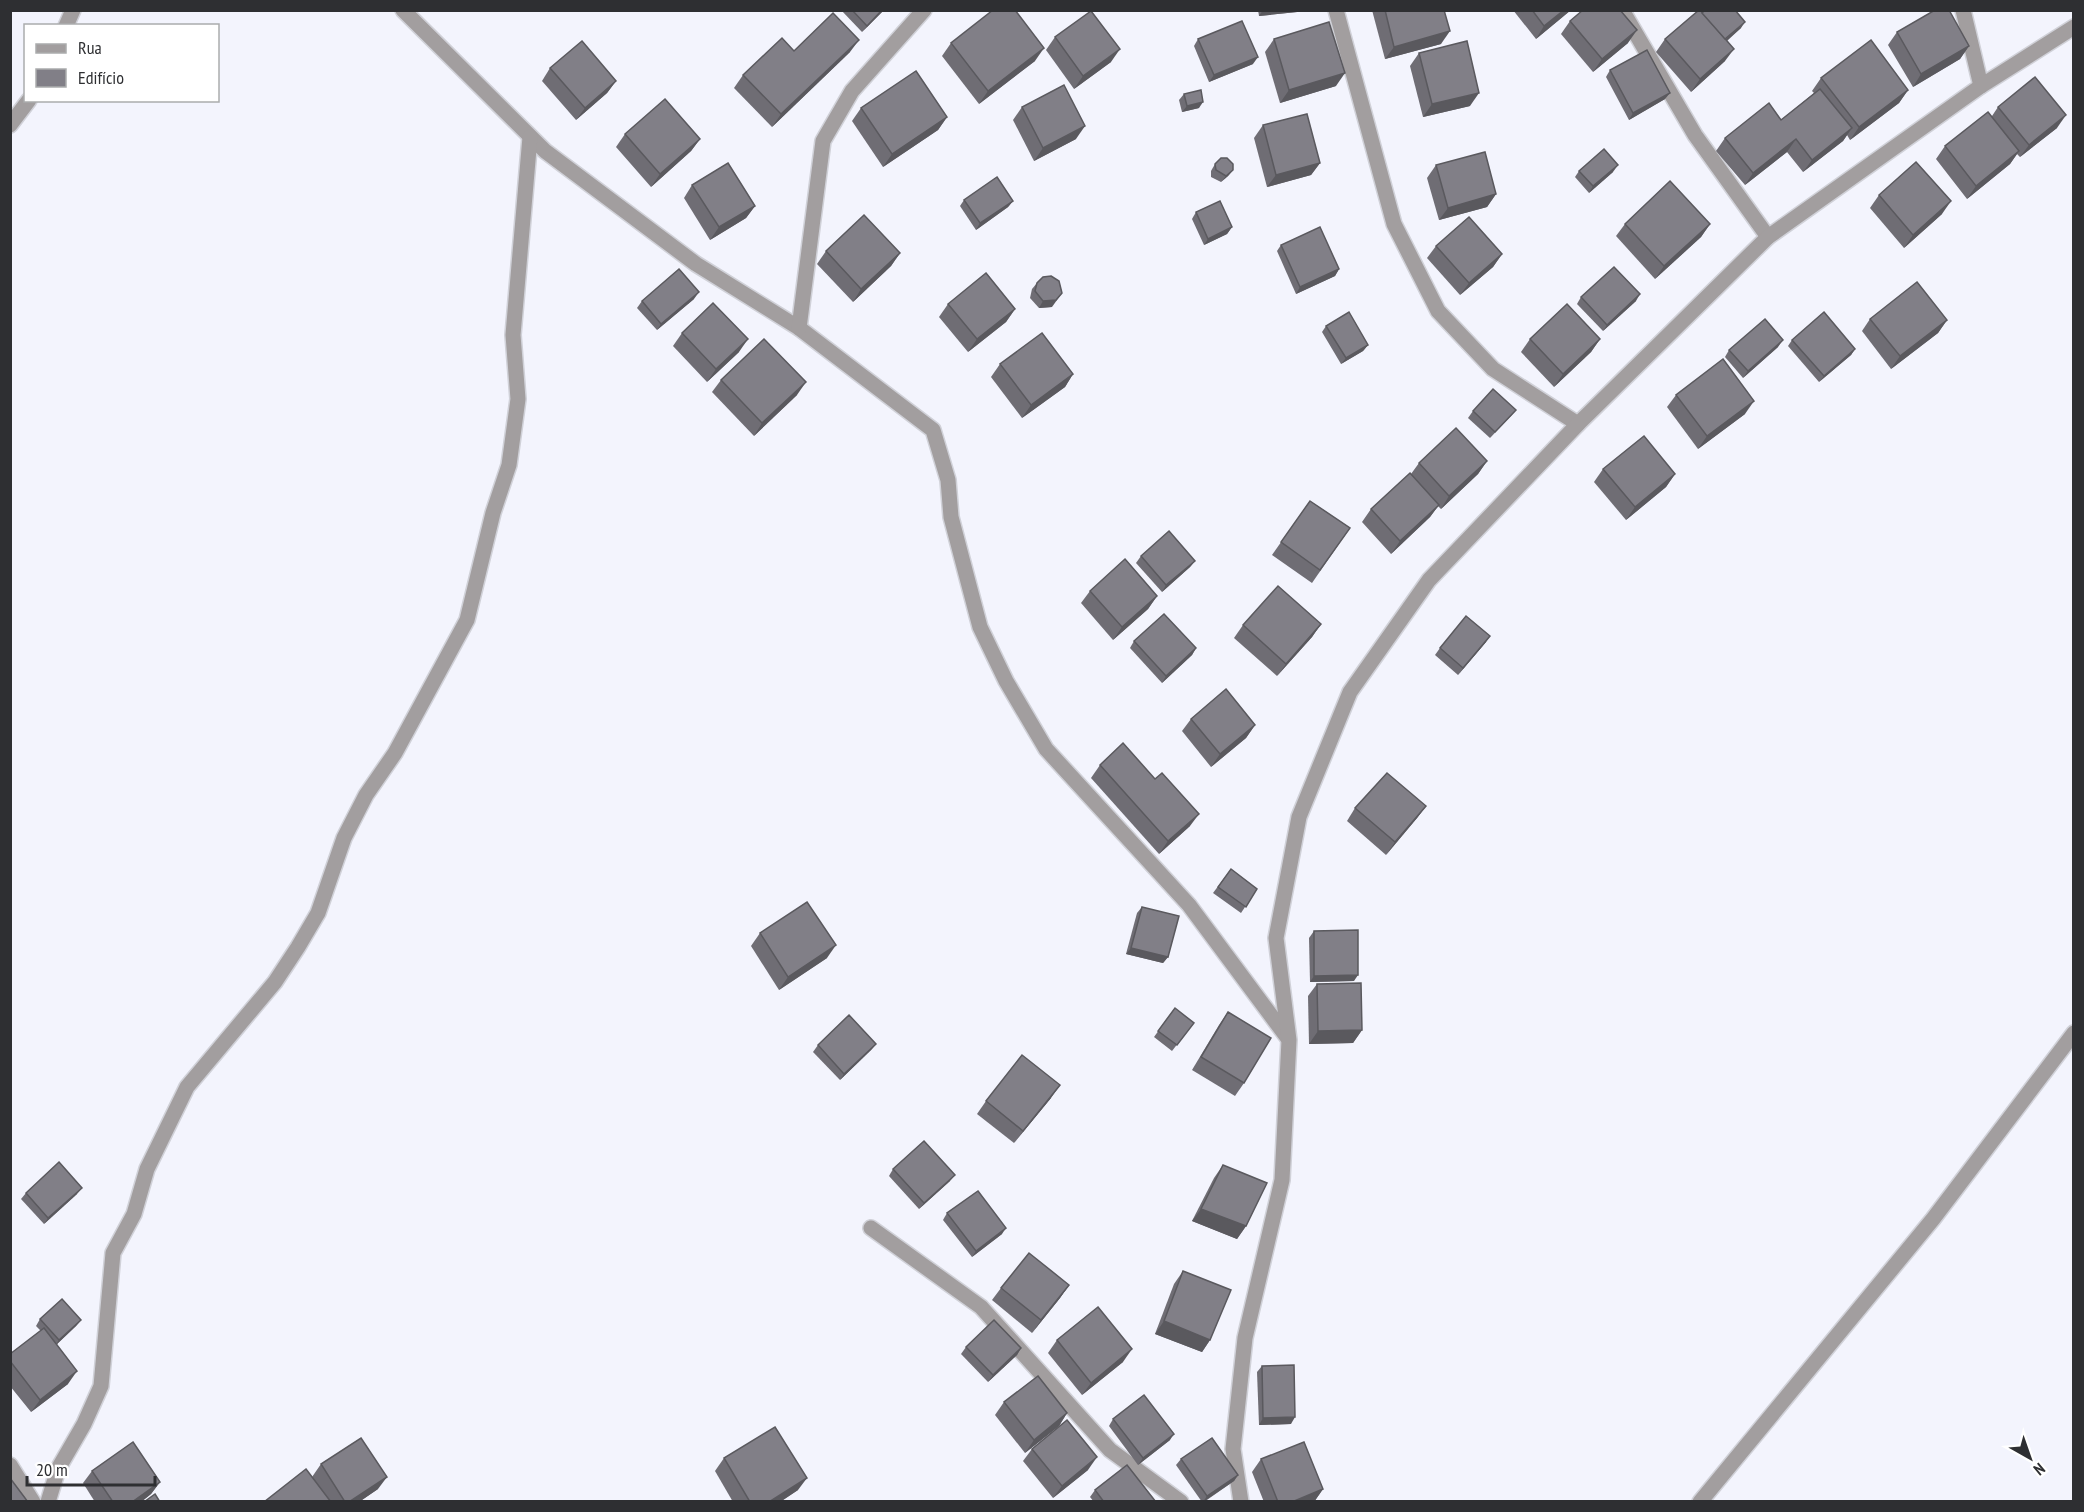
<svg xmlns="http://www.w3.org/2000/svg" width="2084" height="1512" viewBox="0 0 2084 1512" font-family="'PT Sans Narrow',sans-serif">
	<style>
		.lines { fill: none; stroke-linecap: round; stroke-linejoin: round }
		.minor-casing { stroke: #d0d1d8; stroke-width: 18 }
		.minor { stroke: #a29e9f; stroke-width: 15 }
		.wall { fill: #6f6d74 }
		.shaded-wall { fill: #5a595e }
		.building { fill: #817f87; stroke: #5a595e; stroke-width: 1.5 }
	</style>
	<rect width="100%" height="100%" fill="#f3f4fd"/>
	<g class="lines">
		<defs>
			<g id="minor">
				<path d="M403,10L545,151L696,264L799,328L933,430L948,480L951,517L980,627L1006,681L1046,749L1189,905L1287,1037"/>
				<path d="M1336,10L1394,224L1438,311L1493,369L1578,424"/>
				<path d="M1622,10L1695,135L1768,237"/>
				<path d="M1963,10L1981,86"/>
				<path d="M66,26L73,10"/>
				<path d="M10,125L29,100"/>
				<path d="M799,328L823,141L852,91L924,10"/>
				<path d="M871,1228L981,1307L1110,1450L1181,1502"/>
				<path d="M10,1465L33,1502"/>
				<path d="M48,1502L58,1469L84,1424L101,1386L113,1253L134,1214L147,1169L187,1087L275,982L298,947L318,913L344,838L366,795L395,753L467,620L493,513L509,465L518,399L513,335L530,137"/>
				<path d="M1241,1502L1233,1449L1245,1338L1282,1180L1289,1040L1276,938L1299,817L1350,692L1429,580L1578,424L1768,237L1981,86L2074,27"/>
				<path d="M1700,1502L1933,1219L2074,1033"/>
			</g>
		</defs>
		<!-- minor casing -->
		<use href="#minor" class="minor-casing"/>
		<!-- minor -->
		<use href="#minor" class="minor"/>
	</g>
	<!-- wall -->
	<g class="wall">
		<path d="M841,10H884L862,32Z"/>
		<path d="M1258,10H1307V11L1259,16Z"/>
		<path d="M1372,10H1444L1441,44L1385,59Z"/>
		<path d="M1513,10H1571L1536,39Z"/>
		<path d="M1702,13L1741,28L1727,41L1725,61L1691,92L1656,52L1665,39Z"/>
		<path d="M1570,21L1628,43L1593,72L1561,34Z"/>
		<path d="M1897,32L1969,46L1960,59L1913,87L1888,45Z"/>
		<path d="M1055,37L1111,62L1074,89L1046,50Z"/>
		<path d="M1198,39L1253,64L1209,82L1194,46Z"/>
		<path d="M1274,39L1336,86L1280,103L1265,52Z"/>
		<path d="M951,43L1035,61L979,104L942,56Z"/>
		<path d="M794,51L850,52L772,127L734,88L743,75Z"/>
		<path d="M1419,53L1470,106L1423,117L1410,66Z"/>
		<path d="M550,68L616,81L607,93L576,120L542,81Z"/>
		<path d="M1610,70L1665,99L1629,120L1606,77Z"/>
		<path d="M1821,78L1908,90L1899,103L1850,140L1847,135L1843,141L1803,172L1787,152L1745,185L1716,151L1725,138L1781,120L1814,93L1812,91Z"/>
		<path d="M1184,94L1199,108L1182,112L1179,100Z"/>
		<path d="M1022,107L1076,139L1034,161L1013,120Z"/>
		<path d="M1998,107L2057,128L2020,157L2017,154L2010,164L1967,199L1936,159L1945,146L1992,116Z"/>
		<path d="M861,108L947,117L938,130L883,167L852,121Z"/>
		<path d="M1263,125L1320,163L1311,175L1267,187L1254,138Z"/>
		<path d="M625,134L700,139L691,151L651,187L616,147Z"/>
		<path d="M1215,164L1233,170L1228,176L1221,182L1211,177V171Z"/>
		<path d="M1436,165L1496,194L1487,207L1439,220L1427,178Z"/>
		<path d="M1579,171L1613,172L1589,193L1575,177Z"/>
		<path d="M692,185L755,206L746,218L710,240L684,198Z"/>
		<path d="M1879,195L1942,214L1904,248L1870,208Z"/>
		<path d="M964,200L1013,201L1008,207L976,230L960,206Z"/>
		<path d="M1196,212L1232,227L1227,234L1204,245L1192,219Z"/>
		<path d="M1625,224H1710L1701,237L1655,279L1616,236Z"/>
		<path d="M1281,245L1339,269L1335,276L1296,294L1277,251Z"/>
		<path d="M1436,246L1502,254L1493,267L1460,295L1427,258Z"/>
		<path d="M826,251L900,253L891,266L853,302L817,264Z"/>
		<path d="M1037,283L1052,307L1039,308L1030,298L1032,289Z"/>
		<path d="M1581,297L1636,301L1603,331L1577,304Z"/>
		<path d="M694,299L657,330L637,308L642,301Z"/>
		<path d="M948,304L1015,309L1006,322L968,352L939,317Z"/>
		<path d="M1870,319L1947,320L1938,333L1891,369L1862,331Z"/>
		<path d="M1326,326L1368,345L1363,351L1341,364L1322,332Z"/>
		<path d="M682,333L739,352L707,382L673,346Z"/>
		<path d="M1530,339H1600L1591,352L1554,387L1521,352Z"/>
		<path d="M1792,340L1855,349L1851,355L1819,382L1788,346Z"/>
		<path d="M1778,347L1743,378L1725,357L1729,350Z"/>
		<path d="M1000,364L1073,374L1065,387L1022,418L991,377Z"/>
		<path d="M721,380L797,395L754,436L712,392Z"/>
		<path d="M1676,395L1745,414L1698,449L1667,407Z"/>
		<path d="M1516,410L1511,416L1490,438L1468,418L1473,411Z"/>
		<path d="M1487,461L1478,474L1441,509L1438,506L1430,517L1391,554L1362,522L1371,509L1411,474L1419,463Z"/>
		<path d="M1603,469L1675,474L1666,487L1626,520L1594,482Z"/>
		<path d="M1310,501L1350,528L1312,583L1272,555Z"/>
		<path d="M1141,556L1195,561L1190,567L1162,592L1136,563Z"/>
		<path d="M1090,591L1157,596L1148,609L1113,640L1081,603Z"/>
		<path d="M1321,624L1312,637L1277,676L1234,638L1243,625Z"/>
		<path d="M1134,641L1196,648L1192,655L1162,683L1130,648Z"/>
		<path d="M1486,642L1458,675L1435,655L1440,648Z"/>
		<path d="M1191,719L1255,725L1246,738L1211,767L1182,731Z"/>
		<path d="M1100,765L1155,779L1190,826L1159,854L1091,778Z"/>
		<path d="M1426,806L1417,818L1386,855L1347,821L1355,808Z"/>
		<path d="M1231,869L1257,889L1241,913L1213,893Z"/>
		<path d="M1142,907L1168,957L1163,963L1126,954L1137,913Z"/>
		<path d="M1314,931L1354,981L1310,982L1309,938Z"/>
		<path d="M760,933L827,958L779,990L751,946Z"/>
		<path d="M1317,984L1362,1030L1353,1043L1309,1044L1308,996Z"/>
		<path d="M1175,1008L1189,1029L1172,1051L1154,1037Z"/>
		<path d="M1228,1012L1244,1083L1235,1096L1192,1070L1219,1025Z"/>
		<path d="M876,1044L871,1050L840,1080L813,1052L818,1045Z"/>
		<path d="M1051,1098L1014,1143L977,1114L986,1101Z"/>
		<path d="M1223,1165L1246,1226L1237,1239L1192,1221L1214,1178Z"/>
		<path d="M893,1169L950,1181L919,1209L889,1176Z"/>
		<path d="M26,1193L77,1194L44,1224L21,1199Z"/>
		<path d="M947,1213L1002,1234L972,1257L943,1220Z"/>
		<path d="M1183,1271L1210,1340L1202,1352L1155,1334L1174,1284Z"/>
		<path d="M1069,1285L1060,1298L1032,1333L992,1300L1001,1288Z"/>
		<path d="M40,1319L81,1320L76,1326L57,1344L68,1384L31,1412L10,1386V1354L41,1331L36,1326Z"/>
		<path d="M1057,1340L1123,1362L1082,1395L1048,1353Z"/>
		<path d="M966,1347L1021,1348L1017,1355L988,1382L961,1354Z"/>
		<path d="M1262,1366L1291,1424L1259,1425L1257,1372Z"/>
		<path d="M1004,1402L1067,1413L1059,1426L1025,1453L995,1415Z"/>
		<path d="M1113,1419L1170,1440L1138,1465L1109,1426Z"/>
		<path d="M1032,1449L1088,1470L1053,1498L1023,1461Z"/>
		<path d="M724,1458L798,1490L780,1502H733L715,1471Z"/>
		<path d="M1181,1459L1238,1475L1234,1481L1204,1502H1202L1176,1465Z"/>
		<path d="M1261,1459L1323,1489L1314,1502H1264L1252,1472Z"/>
		<path d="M321,1464L378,1489L359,1502H264L312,1477Z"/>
		<path d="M92,1471L160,1482L151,1494L141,1502H95L83,1483Z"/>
		<path d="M1095,1490L1156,1502H1094L1090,1497Z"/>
	</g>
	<!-- shaded-wall -->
	<g class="shaded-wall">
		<path d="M882,10H884L862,32L867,26Z"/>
		<path d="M1263,10H1307V11L1259,16Z"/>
		<path d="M1564,10H1571L1536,39L1544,26Z"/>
		<path d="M1745,22L1741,28L1718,48L1723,42Z"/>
		<path d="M1637,30L1628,43L1593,72L1602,59Z"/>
		<path d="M1450,31L1441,44L1385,59L1394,47Z"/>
		<path d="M859,40L850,52L772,127L781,114Z"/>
		<path d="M1969,46L1960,59L1913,87L1921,74Z"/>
		<path d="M1044,48L1035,61L979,104L988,91Z"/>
		<path d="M1120,49L1111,62L1074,89L1083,76Z"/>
		<path d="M1734,49L1725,61L1691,92L1700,79Z"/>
		<path d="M1258,57L1253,64L1209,82L1214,75Z"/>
		<path d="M1345,73L1336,86L1280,103L1289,90Z"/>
		<path d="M616,81L607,93L576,120L585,108Z"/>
		<path d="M1908,90L1899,103L1850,140L1859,127Z"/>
		<path d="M1479,93L1470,106L1423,117L1432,104Z"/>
		<path d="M1670,93L1665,99L1629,120L1633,113Z"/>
		<path d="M1203,102L1199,108L1182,112L1187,106Z"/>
		<path d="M2066,115L2057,128L2020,157L2029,145Z"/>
		<path d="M947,117L938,130L883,167L892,154Z"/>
		<path d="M1085,126L1076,139L1034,161L1043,148Z"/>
		<path d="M1852,128L1843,141L1803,172L1812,160Z"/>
		<path d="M700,139L691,151L651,187L660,174Z"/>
		<path d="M1796,139L1787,152L1745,185L1753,173Z"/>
		<path d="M2019,151L2010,164L1967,199L1976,186Z"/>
		<path d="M1320,163L1311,175L1267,187L1276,175Z"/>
		<path d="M1618,165L1613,172L1589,193L1593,186Z"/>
		<path d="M1233,170L1228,176L1221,182L1226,176Z"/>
		<path d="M1496,194L1487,207L1439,220L1448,208Z"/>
		<path d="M1013,201L1008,207L976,230L980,223Z"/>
		<path d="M1951,201L1942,214L1904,248L1913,235Z"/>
		<path d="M755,206L746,218L710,240L719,227Z"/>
		<path d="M1710,224L1701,237L1655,279L1664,266Z"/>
		<path d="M1232,227L1227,234L1204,245L1208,239Z"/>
		<path d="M900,253L891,266L853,302L861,289Z"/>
		<path d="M1502,254L1493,267L1460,295L1469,283Z"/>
		<path d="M1339,269L1335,276L1296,294L1300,287Z"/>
		<path d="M699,292L694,299L657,330L661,324Z"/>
		<path d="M1062,293L1052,307L1039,308L1043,301Z"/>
		<path d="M1640,294L1636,301L1603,331L1607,325Z"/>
		<path d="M1015,309L1006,322L968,352L977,339Z"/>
		<path d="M1947,320L1938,333L1891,369L1900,356Z"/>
		<path d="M748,339L739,352L707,382L716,369Z"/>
		<path d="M1600,339L1591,352L1554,387L1563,374Z"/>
		<path d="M1783,340L1778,347L1743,378L1748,371Z"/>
		<path d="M1368,345L1363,351L1341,364L1346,358Z"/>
		<path d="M1855,349L1851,355L1819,382L1824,376Z"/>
		<path d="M1073,374L1065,387L1022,418L1031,405Z"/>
		<path d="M806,382L797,395L754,436L762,423Z"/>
		<path d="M1754,401L1745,414L1698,449L1707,436Z"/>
		<path d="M1487,461L1478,474L1441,509L1449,496Z"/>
		<path d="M1675,474L1666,487L1626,520L1635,507Z"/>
		<path d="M1439,505L1430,517L1391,554L1400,541Z"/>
		<path d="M1195,561L1190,567L1162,592L1166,585Z"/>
		<path d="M1157,596L1148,609L1113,640L1122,627Z"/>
		<path d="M1321,624L1312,637L1277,676L1286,664Z"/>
		<path d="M1490,636L1486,642L1458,675L1463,668Z"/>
		<path d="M1196,648L1192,655L1162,683L1166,676Z"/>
		<path d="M1255,725L1246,738L1211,767L1220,754Z"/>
		<path d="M1426,806L1417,818L1386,855L1395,842Z"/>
		<path d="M1199,814L1190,826L1159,854L1168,841Z"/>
		<path d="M836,945L827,958L779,990L788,977Z"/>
		<path d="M1131,948L1168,957L1163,963L1126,954Z"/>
		<path d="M1358,975L1354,981L1310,982L1314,976Z"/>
		<path d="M1362,1030L1353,1043L1309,1044L1318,1031Z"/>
		<path d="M876,1044L871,1050L840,1080L844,1074Z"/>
		<path d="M1060,1085L1051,1098L1014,1143L1023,1131Z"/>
		<path d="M955,1175L950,1181L919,1209L924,1203Z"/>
		<path d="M82,1188L77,1194L44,1224L48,1218Z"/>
		<path d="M1201,1209L1246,1226L1237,1239L1192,1221Z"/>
		<path d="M1006,1228L1002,1234L972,1257L976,1251Z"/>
		<path d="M1069,1285L1060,1298L1032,1333L1041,1320Z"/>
		<path d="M81,1320L76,1326L55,1346L59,1340Z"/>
		<path d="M1164,1321L1210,1340L1202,1352L1155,1334Z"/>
		<path d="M1021,1348L1017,1355L988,1382L993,1375Z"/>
		<path d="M1132,1349L1123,1362L1082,1395L1091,1383Z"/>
		<path d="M77,1371L68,1384L31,1412L40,1400Z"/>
		<path d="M1067,1413L1059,1426L1025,1453L1034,1440Z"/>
		<path d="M1295,1417L1291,1424L1259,1425L1263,1418Z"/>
		<path d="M1174,1434L1170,1440L1138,1465L1143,1458Z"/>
		<path d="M1097,1457L1088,1470L1053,1498L1062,1486Z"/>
		<path d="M1238,1475L1234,1481L1203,1502L1207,1496Z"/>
		<path d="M387,1477L378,1489L359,1502H349Z"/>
		<path d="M807,1478L798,1490L780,1502H769Z"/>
		<path d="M160,1482L151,1494L141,1502H132Z"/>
		<path d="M1323,1489L1314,1502H1292Z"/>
	</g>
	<!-- building -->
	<g class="building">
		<path d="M852,10H882L867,26Z"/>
		<path d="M993,10H1015L1044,48L988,91L951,43Z"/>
		<path d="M1385,10H1444L1450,31L1394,47Z"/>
		<path d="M1532,10H1564L1544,26Z"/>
		<path d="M1583,10H1620L1637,30L1602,59L1570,21Z"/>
		<path d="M1699,10H1700L1734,49L1700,79L1665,39Z"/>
		<path d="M1705,10H1735L1745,22L1725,39L1702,13Z"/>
		<path d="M1935,10H1949L1969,46L1921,74L1897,32Z"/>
		<path d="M1091,11L1120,49L1083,76L1055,37Z"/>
		<path d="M833,13L859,40L781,114L743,75L782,38L794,51Z"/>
		<path d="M1242,21L1258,57L1214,75L1198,39Z"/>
		<path d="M1329,22L1345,73L1289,90L1274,39Z"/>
		<path d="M1871,40L1908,90L1859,127L1821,78Z"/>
		<path d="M582,41L616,81L585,108L550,68Z"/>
		<path d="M1467,41L1479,93L1432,104L1419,53Z"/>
		<path d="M1647,50L1670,93L1633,113L1610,70Z"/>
		<path d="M916,71L947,117L892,154L861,108Z"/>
		<path d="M2035,77L2066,115L2029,145L1998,107Z"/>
		<path d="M1064,85L1085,126L1043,148L1022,107Z"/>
		<path d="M1820,89L1852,128L1812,160L1796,139L1753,173L1725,138L1769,103L1781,120Z"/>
		<path d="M1201,90L1203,102L1187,106L1184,94Z"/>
		<path d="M665,99L700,139L660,174L625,134Z"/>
		<path d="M1988,112L2019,151L1976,186L1945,146Z"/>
		<path d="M1307,114L1320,163L1276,175L1263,125Z"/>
		<path d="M1604,149L1618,165L1593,186L1579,171Z"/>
		<path d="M1485,152L1496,194L1448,208L1436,165Z"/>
		<path d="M1221,158H1227L1233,164V170L1226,176L1216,170L1215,164Z"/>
		<path d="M1916,162L1951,201L1913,235L1879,195Z"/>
		<path d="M728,163L755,206L719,227L692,185Z"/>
		<path d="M997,177L1013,201L980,223L964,200Z"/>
		<path d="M1670,181L1710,224L1664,266L1625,224Z"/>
		<path d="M1220,201L1232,227L1208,239L1196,212Z"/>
		<path d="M864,215L900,253L861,289L826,251Z"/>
		<path d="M1469,217L1502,254L1469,283L1436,246Z"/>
		<path d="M1320,227L1339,269L1300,287L1281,245Z"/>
		<path d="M1614,267L1640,294L1607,325L1581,297Z"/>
		<path d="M679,269L699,292L661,324L642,301Z"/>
		<path d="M986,273L1015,309L977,339L948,304Z"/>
		<path d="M1051,276L1059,281L1062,293L1056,300L1043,301L1035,291L1037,283L1043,277Z"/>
		<path d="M1917,282L1947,320L1900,356L1870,319Z"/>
		<path d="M713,303L748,339L716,369L682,333Z"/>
		<path d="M1567,304L1600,339L1563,374L1530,339Z"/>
		<path d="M1349,312L1368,345L1346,358L1326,326Z"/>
		<path d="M1824,312L1855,349L1824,376L1792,340Z"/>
		<path d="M1765,319L1783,340L1748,371L1729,350Z"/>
		<path d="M1042,333L1073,374L1031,405L1000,364Z"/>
		<path d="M764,339L806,382L762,423L721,380Z"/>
		<path d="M1723,359L1754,401L1707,436L1676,395Z"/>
		<path d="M1493,389L1516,410L1495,432L1473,411Z"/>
		<path d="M1456,428L1487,461L1449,496L1419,463Z"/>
		<path d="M1644,436L1675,474L1635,507L1603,469Z"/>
		<path d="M1410,473L1439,505L1400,541L1371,509Z"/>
		<path d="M1310,501L1350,528L1320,570L1281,542Z"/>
		<path d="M1169,531L1195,561L1166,585L1141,556Z"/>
		<path d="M1125,559L1157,596L1122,627L1090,591Z"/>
		<path d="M1278,586L1321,624L1286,664L1243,625Z"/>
		<path d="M1164,614L1196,648L1166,676L1134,641Z"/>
		<path d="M1466,616L1490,636L1463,668L1440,648Z"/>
		<path d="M1226,689L1255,725L1220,754L1191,719Z"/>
		<path d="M1123,743L1155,779L1162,773L1199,814L1168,841L1100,765Z"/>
		<path d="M1387,773L1426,806L1395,842L1355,808Z"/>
		<path d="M1231,869L1257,889L1246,907L1218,887Z"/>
		<path d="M807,902L836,945L788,977L760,933Z"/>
		<path d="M1142,907L1179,916L1168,957L1131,948Z"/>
		<path d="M1358,930V975L1314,976V931Z"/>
		<path d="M1361,983L1362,1030L1318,1031L1317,984Z"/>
		<path d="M1175,1008L1194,1023L1177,1045L1158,1031Z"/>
		<path d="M1228,1012L1271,1038L1244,1083L1201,1057Z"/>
		<path d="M849,1015L876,1044L844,1074L818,1045Z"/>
		<path d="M1022,1055L1060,1085L1023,1131L986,1101Z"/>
		<path d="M924,1141L955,1175L924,1203L893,1169Z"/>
		<path d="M59,1162L82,1188L48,1218L26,1193Z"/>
		<path d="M1223,1165L1267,1183L1246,1226L1201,1209Z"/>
		<path d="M978,1191L1006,1228L976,1251L947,1213Z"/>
		<path d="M1029,1253L1069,1285L1041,1320L1001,1288Z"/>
		<path d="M1183,1271L1231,1290L1210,1340L1164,1321Z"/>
		<path d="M62,1299L81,1320L59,1340L40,1319Z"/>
		<path d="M1098,1307L1132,1349L1091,1383L1057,1340Z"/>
		<path d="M994,1320L1021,1348L993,1375L966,1347Z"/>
		<path d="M44,1328L77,1371L40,1400L10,1361V1354Z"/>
		<path d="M1294,1365L1295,1417L1263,1418L1262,1366Z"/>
		<path d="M1038,1376L1067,1413L1034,1440L1004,1402Z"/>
		<path d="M1144,1395L1174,1434L1143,1458L1113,1419Z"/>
		<path d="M1067,1420L1097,1457L1062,1486L1032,1449Z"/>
		<path d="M775,1427L807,1478L769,1502H750L724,1458Z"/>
		<path d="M361,1438L387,1477L349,1502H345L321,1464Z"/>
		<path d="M1212,1438L1238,1475L1207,1496L1181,1459Z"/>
		<path d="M133,1442L160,1482L132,1502H113L92,1471Z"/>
		<path d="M1304,1442L1323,1489L1292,1502H1278L1261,1459Z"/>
		<path d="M1127,1465L1156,1502H1104L1095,1490Z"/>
		<path d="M306,1469L331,1502H264Z"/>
		<path d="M10,1478L28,1502H10Z"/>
		<path d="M155,1494L160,1502H144Z"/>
	</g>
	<!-- border -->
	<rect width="2084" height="1512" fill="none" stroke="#2e2f32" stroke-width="24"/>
	<!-- legend -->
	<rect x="24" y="24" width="195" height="78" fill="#ffffff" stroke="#abacad" stroke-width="1.5"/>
	<rect x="36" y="44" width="30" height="9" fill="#a29e9f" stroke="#abacad" stroke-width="1.5"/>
	<text x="78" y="54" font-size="18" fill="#2e2f32">Rua</text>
	<rect x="36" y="69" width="30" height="18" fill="#817f87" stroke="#abacad" stroke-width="1.5"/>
	<text x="78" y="84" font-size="18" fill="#2e2f32">Edifício</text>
	<!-- north arrow -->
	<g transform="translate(2030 1458) rotate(140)" stroke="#ffffff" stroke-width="4.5" paint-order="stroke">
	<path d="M0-4.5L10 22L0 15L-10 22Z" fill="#2e2f32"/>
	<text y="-9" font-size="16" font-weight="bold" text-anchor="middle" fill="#2e2f32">N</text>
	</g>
	<!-- scale -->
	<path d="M27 1476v9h128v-9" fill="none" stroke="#2e2f32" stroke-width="3"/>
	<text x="36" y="1476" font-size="18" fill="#2e2f32" stroke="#ffffff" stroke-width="4.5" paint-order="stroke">20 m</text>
</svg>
